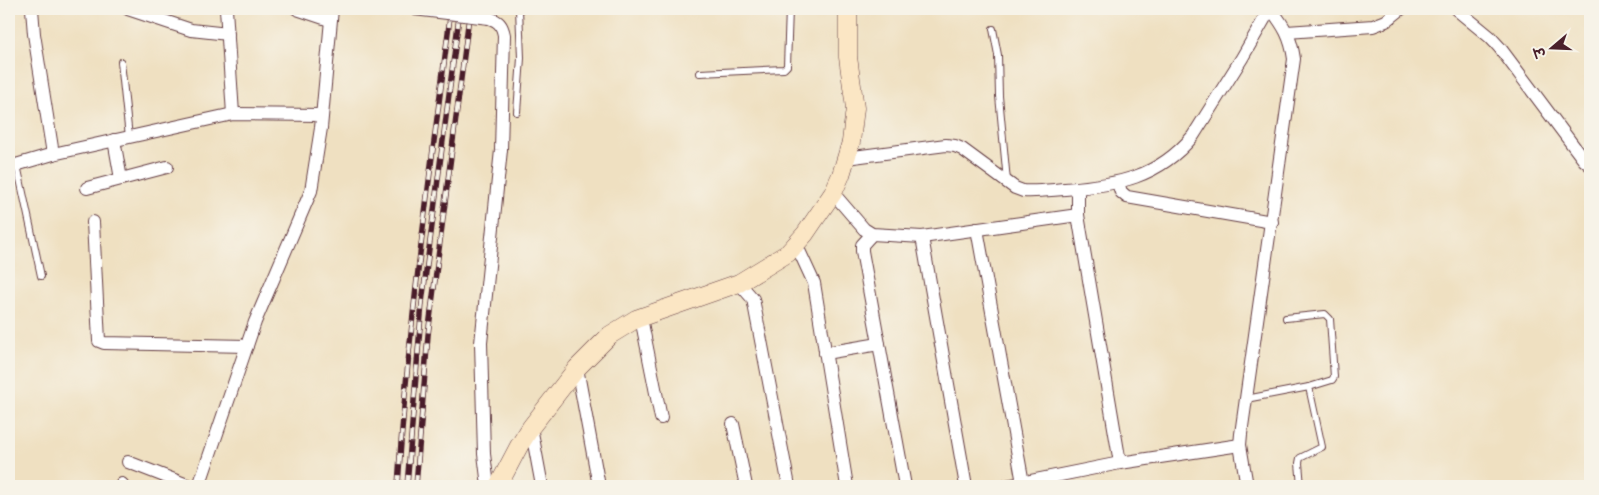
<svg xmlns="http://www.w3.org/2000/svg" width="1599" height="495" viewBox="0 0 1599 495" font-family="'Balsamiq Sans','Playpen Sans Deva',sans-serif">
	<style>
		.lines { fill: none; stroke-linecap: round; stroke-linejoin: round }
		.service-casing { stroke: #633c42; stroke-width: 8 }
		.minor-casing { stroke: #633c42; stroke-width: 14 }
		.secondary-casing { stroke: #633c42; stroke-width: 19 }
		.service { stroke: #fff; stroke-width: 6 }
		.minor { stroke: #fff; stroke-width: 12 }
		.secondary { stroke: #fbe6c4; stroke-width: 18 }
		.rail-casing { stroke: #4a1f2b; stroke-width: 5.5 }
		.rail { stroke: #f7f3e8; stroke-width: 4; stroke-dasharray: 11; stroke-linecap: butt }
		.minor-bridge-casing { stroke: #633c42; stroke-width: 14; stroke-linecap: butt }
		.minor-bridge { stroke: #fff; stroke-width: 12 }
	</style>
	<rect width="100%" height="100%" fill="#f7f3e8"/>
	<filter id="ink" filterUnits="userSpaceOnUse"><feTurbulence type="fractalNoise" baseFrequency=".02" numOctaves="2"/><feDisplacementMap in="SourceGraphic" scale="10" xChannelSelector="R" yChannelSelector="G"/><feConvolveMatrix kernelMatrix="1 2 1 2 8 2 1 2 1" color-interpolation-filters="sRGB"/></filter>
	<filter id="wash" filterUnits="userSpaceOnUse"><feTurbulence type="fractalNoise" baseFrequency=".0096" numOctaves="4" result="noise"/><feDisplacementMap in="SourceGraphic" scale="20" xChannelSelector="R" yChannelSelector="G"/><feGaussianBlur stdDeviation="1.12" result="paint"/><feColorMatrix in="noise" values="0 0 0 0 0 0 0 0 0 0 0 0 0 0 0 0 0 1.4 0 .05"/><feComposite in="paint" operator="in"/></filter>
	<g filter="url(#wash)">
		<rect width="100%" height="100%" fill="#efe0c1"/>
	</g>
	<g filter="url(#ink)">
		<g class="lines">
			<defs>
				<g id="service">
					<path d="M993,29L998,55L999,96L1007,181"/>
					<path d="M121,62L129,137"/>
					<path d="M700,73L784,69L787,66L789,9"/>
					<path d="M517,112L521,58L519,9"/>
					<path d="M17,165L41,276"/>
					<path d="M1246,399L1309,387L1332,380L1334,377L1330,319L1325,314L1286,318"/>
					<path d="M1301,486L1299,463L1300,458L1322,447L1309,387"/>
				</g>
				<g id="minor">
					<path d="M32,9L34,34L53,154"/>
					<path d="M128,9L191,30L228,34"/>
					<path d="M226,9L233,114"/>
					<path d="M297,9L330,20"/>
					<path d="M1456,9L1490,37L1500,48L1584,160L1590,165"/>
					<path d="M1287,32L1373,26L1386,21L1401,9"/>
					<path d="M114,140L121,179"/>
					<path d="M846,158L946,145L955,146L962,149L1015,188L1023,191C1037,192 1051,190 1065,189C1117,185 1158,178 1193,136L1242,58L1270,9"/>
					<path d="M9,167L53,154L233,114L322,115"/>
					<path d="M1118,183L1121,192L1127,197L1272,222"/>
					<path d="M87,188L167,167"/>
					<path d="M1078,188V215L1120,463"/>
					<path d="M833,193L864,229L872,234L922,237L1078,215"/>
					<path d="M93,222L99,341L104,343L247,346"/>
					<path d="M977,229L1023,483"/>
					<path d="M872,234L862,245V251L905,486"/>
					<path d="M922,237L966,486"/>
					<path d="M796,244L814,283L847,486"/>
					<path d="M739,283L753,299L754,304L789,486"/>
					<path d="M641,318L661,418"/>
					<path d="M825,353L879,344"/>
					<path d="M577,368L599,486"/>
					<path d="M733,424L746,486"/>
					<path d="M531,427L542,486"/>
					<path d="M128,462L190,486"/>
					<path d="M121,486L122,484"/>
					<path d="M199,486L255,322L311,191L321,128L332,9"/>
					<path d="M488,486L484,454L481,343L501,150L504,35C502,25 499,21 489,18"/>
					<path d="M1006,486L1120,463L1240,445"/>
					<path d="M1247,486L1240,445L1241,434L1294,59C1291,37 1284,26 1271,9"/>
				</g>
				<path id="secondary" d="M498,486L519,446L531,427L577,368L610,335L636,319L739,283L788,253L805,234L833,193L841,175L851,142L855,108L848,57V9"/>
			</defs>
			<!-- service casing -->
			<use href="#service" class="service-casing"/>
			<!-- minor casing -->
			<use href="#minor" class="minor-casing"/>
			<!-- secondary casing -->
			<use href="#secondary" class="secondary-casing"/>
			<!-- service -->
			<use href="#service" class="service"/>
			<!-- minor -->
			<use href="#minor" class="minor"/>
			<!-- secondary -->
			<use href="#secondary" class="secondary"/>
			<defs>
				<g id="rail">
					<path d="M398,486C408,326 431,168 451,9"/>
					<path d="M407,486L422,303L460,9"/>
					<path d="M416,486L428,335L470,9"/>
				</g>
			</defs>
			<!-- rail casing -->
			<use href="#rail" class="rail-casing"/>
			<!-- rail -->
			<use href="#rail" class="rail"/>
			<defs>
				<path id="minor-bridge" d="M414,9L489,18"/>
			</defs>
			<!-- minor-bridge casing -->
			<use href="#minor-bridge" class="minor-bridge-casing"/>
			<!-- minor-bridge -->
			<use href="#minor-bridge" class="minor-bridge"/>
		</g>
	</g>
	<!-- margin -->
	<rect width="1599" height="495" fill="none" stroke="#f7f3e8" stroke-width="30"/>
	<!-- north arrow -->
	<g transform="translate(1552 48) rotate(251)" stroke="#f7f3e8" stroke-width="4" paint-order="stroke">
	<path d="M0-4L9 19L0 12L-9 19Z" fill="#4a1f2b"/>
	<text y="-8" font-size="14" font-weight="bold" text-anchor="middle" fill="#4a1f2b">उ</text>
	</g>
</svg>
